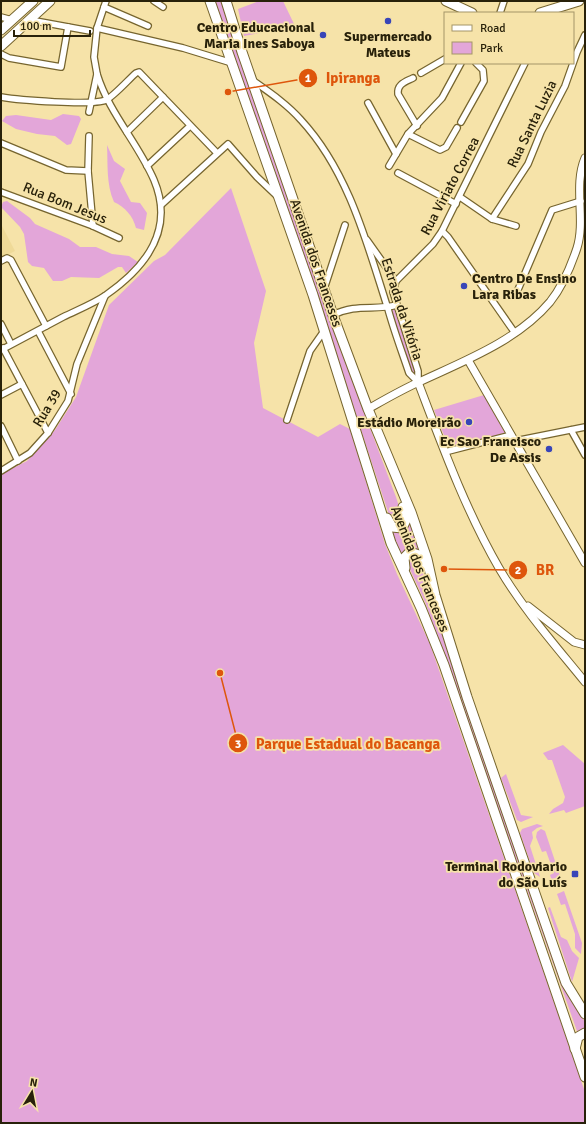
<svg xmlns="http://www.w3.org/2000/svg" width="586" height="1124" viewBox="0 0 586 1124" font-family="Signika,sans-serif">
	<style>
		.built { fill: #efda98 }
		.green { fill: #e3a6d9 }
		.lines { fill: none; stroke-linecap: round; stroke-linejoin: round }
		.minor-casing { stroke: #76652f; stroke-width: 8 }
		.tertiary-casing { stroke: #76652f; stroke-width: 9 }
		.primary-casing { stroke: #76652f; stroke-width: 11 }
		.minor { stroke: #fff; stroke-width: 5.5 }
		.tertiary { stroke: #fff; stroke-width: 7 }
		.primary { stroke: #fff; stroke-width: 9 }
		.poi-dot { fill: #3845b8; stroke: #f6e3a9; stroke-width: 1.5 }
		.labels { text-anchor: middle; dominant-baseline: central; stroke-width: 3.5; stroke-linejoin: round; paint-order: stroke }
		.poi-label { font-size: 14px; font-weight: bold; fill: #28210a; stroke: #f6e3a9; text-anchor: end }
		.street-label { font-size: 14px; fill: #28210a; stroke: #f6e3a9 }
		.leader { fill: none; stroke: #de560c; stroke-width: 1.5 }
		.callout-dot { fill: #de560c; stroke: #f6e3a9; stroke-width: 1.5 }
		.mark-label { font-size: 12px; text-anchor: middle; font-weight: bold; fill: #fff }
		.callout-label { font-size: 15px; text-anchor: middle; font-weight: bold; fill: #de560c; stroke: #f6e3a9; stroke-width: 3.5; stroke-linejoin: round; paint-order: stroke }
	</style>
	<rect width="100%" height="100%" fill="#f6e3a9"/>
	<!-- built -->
	<path class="built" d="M1,224L15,251L1,258Z"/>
	<!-- green -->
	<g class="green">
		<path d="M213,1H221L263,128L335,335L396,497L402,516V522L396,526L390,518L303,254Z"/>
		<path d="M259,1H283L295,26L244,36L238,9Z"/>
		<path d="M63,114L79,116L81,119L71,144L67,145L55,136L37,134L16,129L2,121L6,116L16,115L51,120Z"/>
		<path d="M107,145L114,161L125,169L120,181L131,202L140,203L147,213L144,230L136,228C133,216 125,207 114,202C106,184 108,164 107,145Z"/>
		<path d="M231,188L266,291L254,343L263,408L318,437L340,424L350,429L385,544L397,574L430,644L585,1092V1123H1V474L27,461L55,430L76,397L109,305L154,261L165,255Z"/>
		<path d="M7,201L30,218L35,224L69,239L80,247H96L112,254L129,256L138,262L126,273L122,267H118L99,278L71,277L62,281H53L44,268L32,266L28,262L24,234L20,227L1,207L3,202Z"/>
		<path d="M396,308L417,376L413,378L391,310Z"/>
		<path d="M484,395L505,433L449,448L434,410Z"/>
		<path d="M410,520L422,553C412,546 406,547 400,558L391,532H404Z"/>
		<path d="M410,556L419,561L451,660L565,990L585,1022V1030L578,1034L446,661L425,602L407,563Z"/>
		<path d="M563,745L585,764V806L566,813L564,810L549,814L553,809L563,803L565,797L552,760H548L543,753Z"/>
		<path d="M506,774L521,815L533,817L521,822L517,820L501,778Z"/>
		<path d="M537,824L543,826L537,828L532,832L533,838L530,846L540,877L534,873L520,833L522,829Z"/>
		<path d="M541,829L545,831L562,882L553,884L550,875L554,873L546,851L542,852L536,837L537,832Z"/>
		<path d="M564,891L582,943L581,954L575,948V934L565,904L561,905L557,894Z"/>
		<path d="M550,907L561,937L567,940L572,951L579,958L572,982L548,908Z"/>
	</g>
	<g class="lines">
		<defs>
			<g id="minor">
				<path d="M154,1L163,7"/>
				<path d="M104,7L148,26"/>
				<path d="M500,13L504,1"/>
				<path d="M1,17L12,20"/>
				<path d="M30,20L90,31"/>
				<path d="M97,28L183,48L232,63"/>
				<path d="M1,54L9,58L61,67L68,27"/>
				<path d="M421,73L445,59"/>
				<path d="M413,78C405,82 397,84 398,94L417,126"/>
				<path d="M252,80C269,92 287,104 301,120C349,172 367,244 388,309C394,331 402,352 409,373L418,382"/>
				<path d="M1,97C18,100 92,106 106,100C114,96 129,79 136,73L139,72L217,153"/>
				<path d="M368,103L396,154"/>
				<path d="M89,112L97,74L94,57L97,28L106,1"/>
				<path d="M461,122L484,81L483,70L476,63"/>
				<path d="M127,132L163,97"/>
				<path d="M408,134L440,150L446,147L457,128"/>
				<path d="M89,136L88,171L93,226"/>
				<path d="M1,143L66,170L88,171"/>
				<path d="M147,166L190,126"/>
				<path d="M389,166L408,134L442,98L461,63"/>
				<path d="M398,173L456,204"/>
				<path d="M1,192L93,226L119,238"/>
				<path d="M460,197L492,219L516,226"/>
				<path d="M161,205L228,144L257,177L276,195"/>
				<path d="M492,219L528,164L541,132L565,86L577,52L585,35"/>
				<path d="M442,231L448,237L515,333"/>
				<path d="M367,240L396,281"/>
				<path d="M1,261L7,258L11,260L46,326"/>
				<path d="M324,289L345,225"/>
				<path d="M517,292L552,210L581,201"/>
				<path d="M333,315C357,303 374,311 397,305"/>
				<path d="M1,324L11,344"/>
				<path d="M38,331L71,394"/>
				<path d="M3,348L48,433"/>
				<path d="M1,350C22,339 42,328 63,317C77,310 93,304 106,295C146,267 175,230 154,180C138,143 109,113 97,74"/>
				<path d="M418,382V371L393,292L396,281L433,244L442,231L525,63"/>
				<path d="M1,395L22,384"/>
				<path d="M287,420L310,351L324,331"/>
				<path d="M1,426L18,461"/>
				<path d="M571,430L585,455"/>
				<path d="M515,441L585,427"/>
				<path d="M445,452L511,435"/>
				<path d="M1,471L30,453L48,433L68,401L77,364L105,296"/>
			</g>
			<g id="tertiary">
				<path d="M468,360L585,563"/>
				<path d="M418,382C442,445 465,509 499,568C523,609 555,645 585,682"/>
				<path d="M368,409C384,400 401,390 419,382C464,361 517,341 550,302C562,287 571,266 577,248C586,219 573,186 585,158"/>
				<path d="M528,606L574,642L585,645"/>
			</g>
			<g id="primary">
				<path d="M210,1L313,295L391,543L421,608L444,665L585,1077"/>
				<path d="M226,1L242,52L334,318L368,409L411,512L427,559L435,595L467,697L566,983L585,1014"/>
				<path d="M446,1L472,13"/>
				<path d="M540,13L579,1"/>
				<path d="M1,30L33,1"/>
				<path d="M1,46L50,1"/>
				<path d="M387,518L392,527L402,528L406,520L403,507"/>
				<path d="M405,568L404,558L410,552L419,555L424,566"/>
				<path d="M575,1049L578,1037L585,1033"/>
			</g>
		</defs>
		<!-- minor casing -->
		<use href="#minor" class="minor-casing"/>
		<!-- tertiary casing -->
		<use href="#tertiary" class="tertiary-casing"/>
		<!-- primary casing -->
		<use href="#primary" class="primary-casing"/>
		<!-- minor -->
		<use href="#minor" class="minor"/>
		<!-- tertiary -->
		<use href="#tertiary" class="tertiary"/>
		<!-- primary -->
		<use href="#primary" class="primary"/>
	</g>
	<!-- markers -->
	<g class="poi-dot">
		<circle cx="388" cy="21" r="4"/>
		<circle cx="323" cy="35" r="4"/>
		<circle cx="464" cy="286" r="4"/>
		<circle cx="469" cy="422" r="4"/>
		<circle cx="549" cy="449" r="4"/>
		<rect x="571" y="870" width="8" height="8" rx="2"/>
	</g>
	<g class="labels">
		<!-- poi labels -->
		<g class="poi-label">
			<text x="315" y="27">Centro Educacional<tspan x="315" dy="16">Maria Ines Saboya</tspan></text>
			<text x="388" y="36" text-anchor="middle">Supermercado<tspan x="388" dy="16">Mateus</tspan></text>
			<text x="472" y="278" text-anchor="start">Centro De Ensino<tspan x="472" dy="16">Lara Ribas</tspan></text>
			<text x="461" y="422">Estádio Moreirão</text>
			<text x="541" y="441">Ec Sao Francisco<tspan x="541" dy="16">De Assis</tspan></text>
			<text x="567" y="866">Terminal Rodoviario<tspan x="567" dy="16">do São Luís</tspan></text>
		</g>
		<!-- street labels -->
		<g class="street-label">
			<text transform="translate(532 124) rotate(-64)">Rua Santa Luzia</text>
			<text transform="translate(450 186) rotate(-62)">Rua Viriato Correa</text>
			<text transform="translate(65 203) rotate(22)">Rua Bom Jesus</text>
			<text transform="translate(316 263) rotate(71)">Avenida dos Franceses</text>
			<text transform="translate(402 309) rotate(72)">Estrada da Vitória</text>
			<text transform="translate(47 408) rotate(-59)">Rua 39</text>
			<text transform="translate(420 569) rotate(68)">Avenida dos Franceses</text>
		</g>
	</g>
	<!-- callouts -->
	<path class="leader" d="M228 92L308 78M444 569L518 570M220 673L238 743"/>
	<g class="callout-dot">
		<circle cx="228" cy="92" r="4"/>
		<circle cx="444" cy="569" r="4"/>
		<circle cx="220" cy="673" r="4"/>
		<circle cx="308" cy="78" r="10"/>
		<circle cx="518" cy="570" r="10"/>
		<circle cx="238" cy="743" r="10"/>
	</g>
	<g class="mark-label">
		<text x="308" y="82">1</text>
		<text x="518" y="574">2</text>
		<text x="238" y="748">3</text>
	</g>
	<g class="callout-label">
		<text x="353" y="83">Ipiranga</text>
		<text x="545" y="575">BR</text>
		<text x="348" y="749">Parque Estadual do Bacanga</text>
	</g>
	<!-- border -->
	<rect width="586" height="1124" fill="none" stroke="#28210a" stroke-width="4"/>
	<!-- legend -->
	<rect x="444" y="12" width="130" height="52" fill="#f6e3a9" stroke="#a49569"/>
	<rect x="452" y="25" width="20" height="6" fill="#ffffff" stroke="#a49569"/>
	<text x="480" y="32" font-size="12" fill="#28210a">Road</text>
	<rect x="452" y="42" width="20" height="12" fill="#e3a6d9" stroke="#a49569"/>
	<text x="480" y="52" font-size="12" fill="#28210a">Park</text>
	<!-- north arrow -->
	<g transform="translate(32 1092) rotate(10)" stroke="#f6e3a9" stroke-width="3" paint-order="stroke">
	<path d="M0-3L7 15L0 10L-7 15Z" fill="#28210a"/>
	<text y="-6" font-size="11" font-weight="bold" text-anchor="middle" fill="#28210a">N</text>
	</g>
	<!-- scale -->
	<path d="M14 30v6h76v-6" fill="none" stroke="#28210a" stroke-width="2"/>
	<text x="20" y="30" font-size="12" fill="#28210a" stroke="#f6e3a9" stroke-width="3" paint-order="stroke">100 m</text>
</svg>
